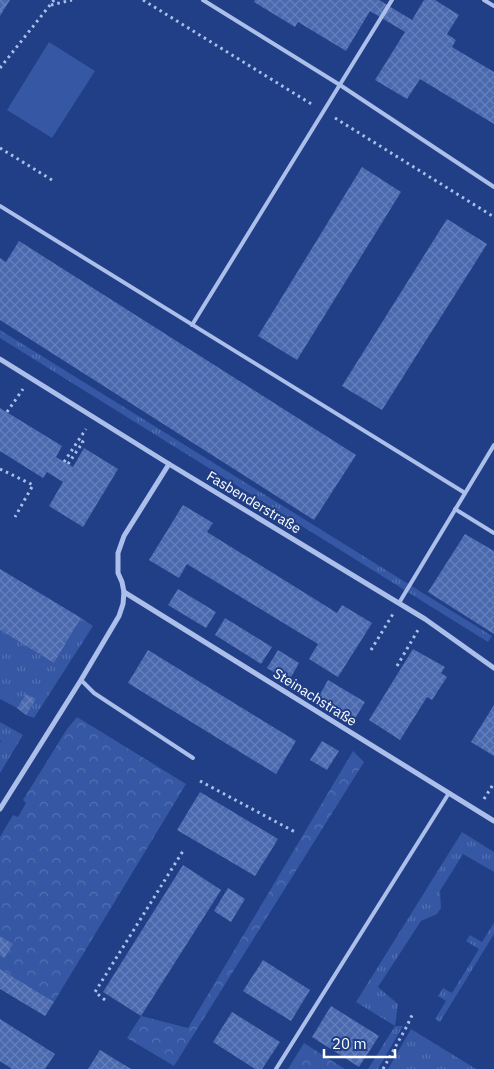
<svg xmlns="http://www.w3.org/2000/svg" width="494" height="1069" viewBox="0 0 494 1069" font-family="'IBM Plex Sans',sans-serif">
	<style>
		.grass { fill: url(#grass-tufts) }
		.forest { fill: url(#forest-crowns) }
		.garden { fill: #3557a4 }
		.building { fill: url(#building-cross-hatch) }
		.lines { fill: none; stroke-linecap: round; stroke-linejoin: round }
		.path { stroke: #acbfea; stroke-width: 3; stroke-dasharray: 2.5 4; stroke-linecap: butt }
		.lane { stroke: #acbfea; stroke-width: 4 }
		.street { stroke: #acbfea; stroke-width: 5 }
		.labels { text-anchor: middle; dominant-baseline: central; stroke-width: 4; stroke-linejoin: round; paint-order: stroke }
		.street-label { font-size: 14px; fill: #fff; stroke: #213f87 }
	</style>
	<defs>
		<pattern id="grass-tufts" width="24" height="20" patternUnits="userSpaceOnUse" patternTransform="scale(1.25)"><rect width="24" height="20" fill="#3557a4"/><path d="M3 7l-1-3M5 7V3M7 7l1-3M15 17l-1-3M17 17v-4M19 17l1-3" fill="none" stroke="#5370b2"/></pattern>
		<pattern id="forest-crowns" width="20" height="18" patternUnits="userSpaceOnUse" patternTransform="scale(1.25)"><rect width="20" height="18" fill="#3557a4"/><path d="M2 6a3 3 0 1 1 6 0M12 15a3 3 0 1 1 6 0" fill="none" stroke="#5370b2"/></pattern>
		<pattern id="building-cross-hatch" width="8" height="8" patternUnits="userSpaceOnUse" patternTransform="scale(1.25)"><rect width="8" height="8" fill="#4a69af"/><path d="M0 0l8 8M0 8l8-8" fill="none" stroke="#6580bb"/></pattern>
	</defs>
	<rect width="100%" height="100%" fill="#213f87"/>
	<!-- grass -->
	<g class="grass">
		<path d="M0,330L492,636L488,642L0,338Z"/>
		<path d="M81,618L93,626L34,718L26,715L35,699L26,694L17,708L0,699V630L54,663Z"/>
		<path d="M0,722L23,735L0,773V743L1,741L0,740Z"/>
		<path d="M462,832L494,852V872L463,854L440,891L441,908L437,914L421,921L378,987L398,1004L395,1026H403L378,1069H368L395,1026L356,1002Z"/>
		<path d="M494,923V934L440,1022L435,1019L446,1001L438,996L443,988L452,993L479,949L466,941L470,935L482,942Z"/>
		<path d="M411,1029L476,1069H388Z"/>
	</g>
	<!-- forest -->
	<g class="forest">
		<path d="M77,717L186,784L54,1002L0,969V837L13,815L18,817L26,803L23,800L67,729Z"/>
		<path d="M353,751L364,762L174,1066L127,1038L141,1016L188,1028Z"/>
		<path d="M304,1043L345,1069H288Z"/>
	</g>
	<!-- garden -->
	<path class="garden" d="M49,42L95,71L52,138L7,110Z"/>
	<!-- building -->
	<g class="building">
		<path d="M0,0H10L0,16Z"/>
		<path d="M255,0H379L412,20L424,0H435L459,15L447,34L456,40L452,47L494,72V124L420,79L407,99L375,80L405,32L370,11L346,51L298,22L295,27L254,2Z"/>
		<path d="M362,167L401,192L297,360L258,336Z"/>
		<path d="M447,219L487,244L382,410L342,386Z"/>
		<path d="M19,241L356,455L314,520L0,320V258L6,262Z"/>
		<path d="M0,408L62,446L56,457L73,467L84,448L118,469L83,527L49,506L63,482L47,472L43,478L0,451Z"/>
		<path d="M183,505L213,523L207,532L337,613L342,605L372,623L338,677L309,659L318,644L187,564L179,578L149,560Z"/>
		<path d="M465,534L494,551V634L428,592Z"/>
		<path d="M0,569L81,618L54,663L0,630Z"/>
		<path d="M178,589L216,612L206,628L168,605Z"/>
		<path d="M225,618L272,647L261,664L215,635Z"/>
		<path d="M413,649L445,667L441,673L447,677L432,700L427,697L400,740L369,720Z"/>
		<path d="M148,650L296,741L276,774L128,683Z"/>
		<path d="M278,650L299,663L289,681L267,668Z"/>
		<path d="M328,680L365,702L354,720L318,698Z"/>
		<path d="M26,694L36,699L26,715L17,708Z"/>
		<path d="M494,705V756L471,742Z"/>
		<path d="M322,741L339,751L327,770L310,760Z"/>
		<path d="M200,792L278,839L255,876L177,830Z"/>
		<path d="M183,865L221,890L141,1016L103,992Z"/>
		<path d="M228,888L245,899L231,922L214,911Z"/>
		<path d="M0,936L13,944L4,958L0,955Z"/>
		<path d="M263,960L310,990L291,1021L243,991Z"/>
		<path d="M0,969L54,1002L45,1016L0,989Z"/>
		<path d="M331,1006L379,1036L359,1067L312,1037Z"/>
		<path d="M232,1012L280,1042L262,1069H255L213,1042Z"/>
		<path d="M0,1019L55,1054L45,1069H12L0,1061Z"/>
		<path d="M100,1050L131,1069H88Z"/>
	</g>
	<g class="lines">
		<!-- path -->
		<g class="path">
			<path d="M143,0L313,105"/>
			<path d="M51,5L72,0"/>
			<path d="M0,68L54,0"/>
			<path d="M335,118L494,217"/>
			<path d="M0,148L52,180"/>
			<path d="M7,412L23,389"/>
			<path d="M64,462L86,429"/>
			<path d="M68,464L83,442L79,440"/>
			<path d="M0,469L33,485L15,517"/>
			<path d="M371,650L393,614"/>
			<path d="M397,666L418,630"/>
			<path d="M200,781L295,832"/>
			<path d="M484,799L494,783"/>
			<path d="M105,1000L95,992L183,851"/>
			<path d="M383,1069L407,1026L413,1013"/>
		</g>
		<!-- lane -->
		<g class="lane">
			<path d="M203,0L340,85L494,187"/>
			<path d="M484,0L494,6"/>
			<path d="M0,206L465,493"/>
			<path d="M192,325L392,0"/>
			<path d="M455,509L494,533"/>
			<path d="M399,603L494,445"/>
			<path d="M81,680L94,693L193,758"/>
			<path d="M276,1069L449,793"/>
		</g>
		<!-- street -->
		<g class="street">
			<path d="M0,359L169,464L425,619L494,668"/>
			<path d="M124,592L494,821"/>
			<path d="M0,809L81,680L119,616L123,604L124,592L122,582L118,573V553L124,536L169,464"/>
		</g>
	</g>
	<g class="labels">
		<!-- street labels -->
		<g class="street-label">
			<text transform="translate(254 502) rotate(31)">Fasbenderstraße</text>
			<text transform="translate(315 697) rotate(32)">Steinachstraße</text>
		</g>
	</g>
	<!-- scale -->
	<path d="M324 1049v8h71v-8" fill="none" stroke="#ffffff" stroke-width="2.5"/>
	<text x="332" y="1049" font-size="15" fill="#ffffff" stroke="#213f87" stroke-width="4" paint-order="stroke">20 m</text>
</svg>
